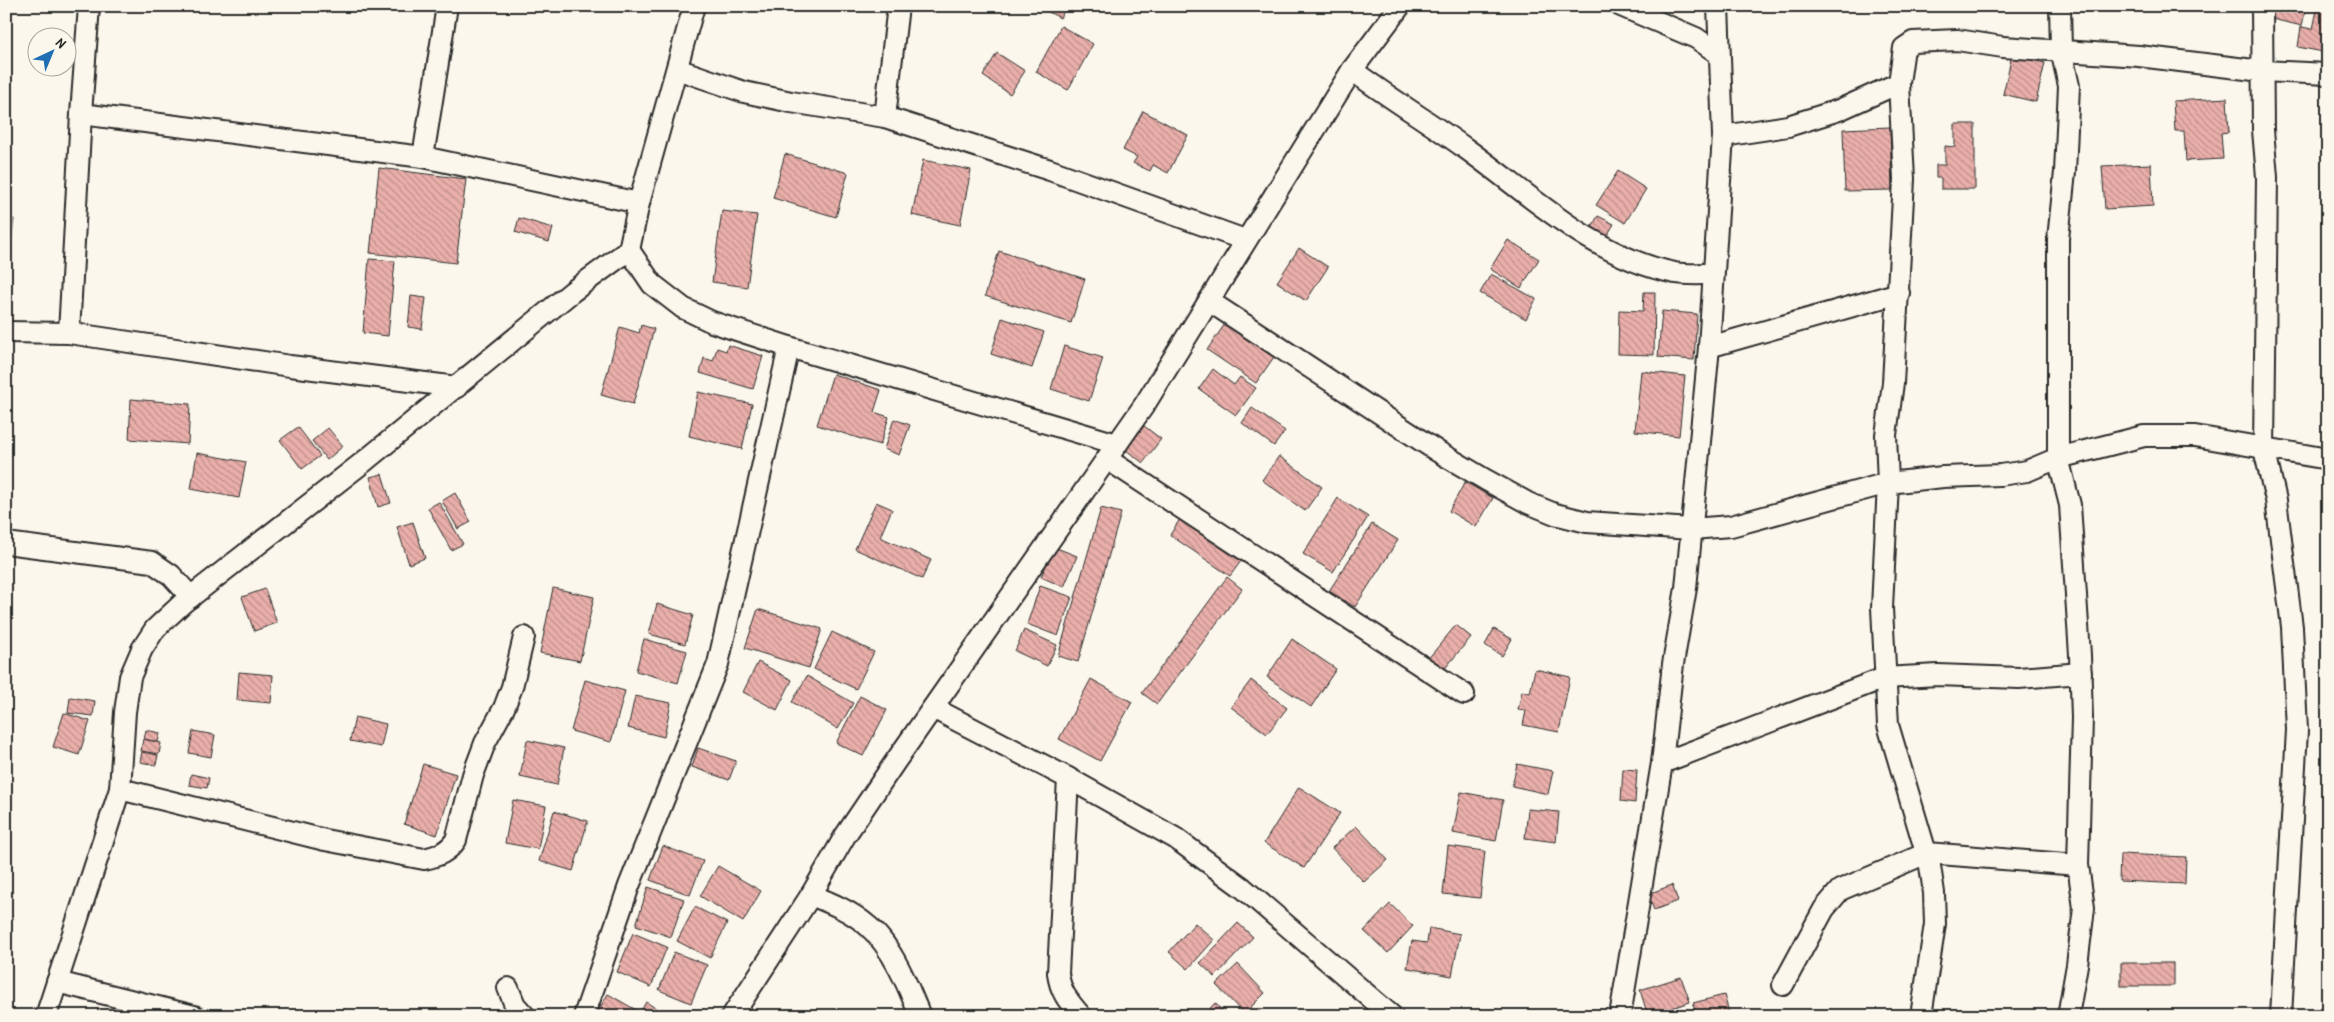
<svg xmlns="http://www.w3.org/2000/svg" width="2334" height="1022" viewBox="0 0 2334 1022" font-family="'Patrick Hand',sans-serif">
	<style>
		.building { fill: url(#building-back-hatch); stroke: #2b2b2b }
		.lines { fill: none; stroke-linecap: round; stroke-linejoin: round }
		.minor-casing { stroke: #2b2b2b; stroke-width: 24 }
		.minor { stroke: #fbf7ec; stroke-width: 20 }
	</style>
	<defs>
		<pattern id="building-back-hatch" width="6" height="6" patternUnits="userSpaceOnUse" patternTransform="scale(1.25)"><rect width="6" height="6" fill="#eaafaa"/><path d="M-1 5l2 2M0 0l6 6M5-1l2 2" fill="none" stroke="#be8f8b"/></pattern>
	</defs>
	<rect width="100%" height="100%" fill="#fbf7ec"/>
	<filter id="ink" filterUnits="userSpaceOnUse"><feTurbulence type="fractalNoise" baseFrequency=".02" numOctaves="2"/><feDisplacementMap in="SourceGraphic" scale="10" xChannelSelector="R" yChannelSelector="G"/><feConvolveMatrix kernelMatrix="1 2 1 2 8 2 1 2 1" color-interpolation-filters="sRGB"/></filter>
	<g filter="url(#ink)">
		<!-- building -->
		<g class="building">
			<path d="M1037,6H1067L1060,18Z"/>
			<path d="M2275,6H2306L2302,26L2272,19Z"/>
			<path d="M2322,6H2328V53L2298,47L2301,27L2313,29L2317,10L2321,11Z"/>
			<path d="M1061,26L1093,44L1068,90L1036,72Z"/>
			<path d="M997,53L1025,71L1010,94L983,76Z"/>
			<path d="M2012,55L2045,63L2036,102L2003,94Z"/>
			<path d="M2227,98L2229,132L2221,133L2223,159L2186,161L2184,131H2175L2173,101Z"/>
			<path d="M1143,111L1188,135L1168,173L1153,165L1150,171L1133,163L1137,157L1123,150Z"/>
			<path d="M1955,124H1975V189H1941V178H1936V165H1945V146L1955,147Z"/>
			<path d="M1890,127L1892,190L1845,191L1843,129Z"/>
			<path d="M785,154L848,173L836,217L773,198Z"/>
			<path d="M923,160L971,170L960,225L912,215Z"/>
			<path d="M2151,164L2153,206L2105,209L2102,166Z"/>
			<path d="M379,168L466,179L456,263L370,253Z"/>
			<path d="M1618,171L1646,189L1625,223L1596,205Z"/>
			<path d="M722,211L757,215L747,287L712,282Z"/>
			<path d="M1598,216L1614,224L1605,239L1590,230Z"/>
			<path d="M6,218L14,219L10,252H6Z"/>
			<path d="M519,218L553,228L549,242L515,232Z"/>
			<path d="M1508,240L1539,259L1521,288L1490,269Z"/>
			<path d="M1299,248L1328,267L1306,301L1277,282Z"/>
			<path d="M999,251L1085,279L1071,323L985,296Z"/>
			<path d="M369,259L395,261L388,336L363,333Z"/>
			<path d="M1491,274L1536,299L1526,319L1480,293Z"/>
			<path d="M1644,292H1655L1654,355L1618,354L1619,310L1643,311Z"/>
			<path d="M411,296L426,298L422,329L408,327Z"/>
			<path d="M1662,311L1697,314L1694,360L1658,357Z"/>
			<path d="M1002,318L1044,332L1032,368L991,354Z"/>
			<path d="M1227,321L1276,354L1256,383L1207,350Z"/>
			<path d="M641,325L654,329L633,404L601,395L620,327L639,333Z"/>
			<path d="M728,345L763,356L753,389L700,373L704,358L713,361L717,348L726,351Z"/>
			<path d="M1064,346L1103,358L1089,401L1051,389Z"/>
			<path d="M1213,369L1234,385L1240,377L1256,388L1236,415L1199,389Z"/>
			<path d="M1641,371L1685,376L1679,436L1635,431Z"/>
			<path d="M833,374L881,390L874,412L889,417L880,445L817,425Z"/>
			<path d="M698,392L752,404L742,449L689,436Z"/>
			<path d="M131,399L190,404L188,444L129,439Z"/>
			<path d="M1252,408L1285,431L1274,446L1242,423Z"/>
			<path d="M894,419L910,425L899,455L884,449Z"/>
			<path d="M1144,426L1161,439L1143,463L1126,450Z"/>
			<path d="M298,427L320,456L302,469L280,440Z"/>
			<path d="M328,428L343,446L327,460L312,441Z"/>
			<path d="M197,453L246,462L239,498L191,489Z"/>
			<path d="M1279,456L1322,487L1305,511L1262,480Z"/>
			<path d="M382,474L391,503L378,507L370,477Z"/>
			<path d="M1465,482L1493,498L1476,527L1449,511Z"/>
			<path d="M455,493L471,522L458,529L442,501Z"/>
			<path d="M1338,498L1368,517L1333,572L1303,554Z"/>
			<path d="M439,502L463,544L451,550L428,508Z"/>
			<path d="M876,502L892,509L880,537L931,560L922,579L855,549Z"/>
			<path d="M1101,508L1121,513L1078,662L1058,656Z"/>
			<path d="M1180,519L1241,561L1230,576L1170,535Z"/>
			<path d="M413,522L425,558L409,564L397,527Z"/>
			<path d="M1372,524L1398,540L1355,607L1329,591Z"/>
			<path d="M1054,547L1077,556L1064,587L1041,577Z"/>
			<path d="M1227,577L1242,589L1157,704L1142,693Z"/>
			<path d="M1040,586L1072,597L1058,636L1027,624Z"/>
			<path d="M553,588L594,597L580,661L540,653Z"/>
			<path d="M265,589L277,623L254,631L242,597Z"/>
			<path d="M657,604L693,615L685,644L649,634Z"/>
			<path d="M758,609L822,629L809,668L745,648Z"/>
			<path d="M1456,625L1471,637L1442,672L1427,660Z"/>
			<path d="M1494,629L1512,639L1502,656L1485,645Z"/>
			<path d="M1024,630L1057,645L1047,666L1015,651Z"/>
			<path d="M832,632L874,652L856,689L814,669Z"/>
			<path d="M644,639L687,651L678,683L636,671Z"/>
			<path d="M1292,639L1336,669L1311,707L1267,677Z"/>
			<path d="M758,662L792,680L777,710L743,692Z"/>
			<path d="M1535,669L1570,677L1559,732L1523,725L1526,711L1518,710L1522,691L1530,693Z"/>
			<path d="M239,672L273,675L271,703L237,700Z"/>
			<path d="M807,676L853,703L838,729L792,702Z"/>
			<path d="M1091,679L1132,702L1100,761L1059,739Z"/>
			<path d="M585,680L625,691L611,742L571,731Z"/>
			<path d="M1251,680L1287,708L1267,734L1231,707Z"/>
			<path d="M635,696L671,703L664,737L628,728Z"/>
			<path d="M860,696L887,710L863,756L836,743Z"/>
			<path d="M70,697L95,701L93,716L68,713Z"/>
			<path d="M64,713L90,721L79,755L53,747Z"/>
			<path d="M355,717L386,724L381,747L350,741Z"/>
			<path d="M146,730L160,733L158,742L144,739Z"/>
			<path d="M193,731L215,735L211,757L189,753Z"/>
			<path d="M143,739L161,743L159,754L141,751Z"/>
			<path d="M527,740L564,748L557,785L520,777Z"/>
			<path d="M698,748L736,761L729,780L692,767Z"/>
			<path d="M142,752L158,755L156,765L140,762Z"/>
			<path d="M423,764L456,774L437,835L404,824Z"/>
			<path d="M1517,764L1553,771L1548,794L1512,786Z"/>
			<path d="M1623,769L1637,770L1635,803L1621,801Z"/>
			<path d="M191,774L209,778L207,788L189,785Z"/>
			<path d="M1299,787L1340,813L1304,868L1264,843Z"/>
			<path d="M1461,792L1503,800L1496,841L1453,833Z"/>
			<path d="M513,800L546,806L538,849L505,843Z"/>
			<path d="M1528,809L1559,812L1556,842L1525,838Z"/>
			<path d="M554,811L588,821L573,871L539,861Z"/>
			<path d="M1356,826L1388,860L1364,882L1332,848Z"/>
			<path d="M663,846L703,861L690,895L650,880Z"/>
			<path d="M1448,846L1485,851L1480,898L1443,894Z"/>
			<path d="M2120,854L2186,857L2185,884L2119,881Z"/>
			<path d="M718,866L761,891L743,922L700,896Z"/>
			<path d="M1672,885L1678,901L1654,910L1648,894Z"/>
			<path d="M648,887L684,899L671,937L636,925Z"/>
			<path d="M1390,904L1413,926L1388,953L1364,931Z"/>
			<path d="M695,907L727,923L710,958L677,941Z"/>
			<path d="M1195,923L1214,940L1188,969L1169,952Z"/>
			<path d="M1238,923L1253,937L1215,977L1200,963Z"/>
			<path d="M1429,928L1460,934L1452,976L1407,968L1412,941L1427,943Z"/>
			<path d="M633,933L667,947L651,987L617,972Z"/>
			<path d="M674,952L707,965L691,1003L659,990Z"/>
			<rect x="2121" y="963" width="52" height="23"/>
			<path d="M1238,964L1265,993L1244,1014L1216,985Z"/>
			<path d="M1681,977L1690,1002L1648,1016L1640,990Z"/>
			<path d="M608,994L636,1010L633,1016H595Z"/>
			<path d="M1724,995L1730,1016H1696L1693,1003Z"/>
			<path d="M646,1002L668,1016H638Z"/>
			<path d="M1215,1003L1227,1016H1203Z"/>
		</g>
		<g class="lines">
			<defs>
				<g id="minor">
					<path d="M1621,6L1696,38L1719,54"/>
					<path d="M2060,6L2061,50L2069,86L2065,172L2058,239V458L2070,505L2080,655L2082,718L2078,865"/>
					<path d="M2262,6L2263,130L2267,177L2264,449L2276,500L2292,627L2297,730L2281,1016"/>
					<path d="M677,69L744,92L791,102L885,117L1050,170L1245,240"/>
					<path d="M1352,70C1389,98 1428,121 1465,148C1531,195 1593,257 1675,273C1687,275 1701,274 1713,274"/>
					<path d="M1899,83L1904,179L1893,383L1886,435L1888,483L1882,608L1888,725L1930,866L1934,893L1935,924L1921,1016"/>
					<path d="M81,114L423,157L639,203"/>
					<path d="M885,117L898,6"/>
					<path d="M1723,136L1788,126L1839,110L1899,83L1904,48L1913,42L1957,40L2003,47L2139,56L2262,71L2328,74"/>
					<path d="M423,157L447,6"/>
					<path d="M629,250L652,284L683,308L712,322L789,347L1117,444"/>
					<path d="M1209,301L1437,451L1486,480L1528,503L1555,514L1587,522L1691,529L1731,526L1888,483L1943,477L2000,475L2027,471L2058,458L2144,436H2195L2328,459"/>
					<path d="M6,332L69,333L290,366L457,387"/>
					<path d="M69,333L81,114L89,6"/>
					<path d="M1709,347L1899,293"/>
					<path d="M1107,459L1464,694"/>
					<path d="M6,543L152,562L171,575L191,597"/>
					<path d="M933,708L1068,778L1175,838L1243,888L1392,1016"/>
					<path d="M1662,763L1884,678L1938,675L2019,678L2081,673"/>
					<path d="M1068,778L1058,973C1060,992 1069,1002 1081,1016"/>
					<path d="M120,789L325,840L424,859C438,856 448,852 456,840L473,775L485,743L504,708L512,687L524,637"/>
					<path d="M811,895C831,903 851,911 868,926C892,946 909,988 920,1016"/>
					<path d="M57,982L194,1016"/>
					<path d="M1783,985L1824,909L1840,890L1927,853L2078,865L2084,908L2077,965L2068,1016"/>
					<path d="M508,988L515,1005L525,1016"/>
					<path d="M46,1016L120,789L125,712L130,677L142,649L155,629L184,602L366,460L573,291L629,250L639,203L694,6"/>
					<path d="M584,1016L629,886L718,664L789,347"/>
					<path d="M732,1016L811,895L845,836L895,762L1145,404L1352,70L1400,6"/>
					<path d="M1620,1016L1662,763L1673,664L1686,588L1709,347L1723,136L1718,6"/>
				</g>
			</defs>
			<!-- minor casing -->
			<use href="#minor" class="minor-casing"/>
			<!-- minor -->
			<use href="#minor" class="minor"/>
		</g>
	</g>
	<!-- margin -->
	<rect width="2334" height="1022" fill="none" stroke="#fbf7ec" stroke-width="25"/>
	<rect x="12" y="12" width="2309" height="997" fill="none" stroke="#2b2b2b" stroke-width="2" filter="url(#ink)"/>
	<!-- north arrow -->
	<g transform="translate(52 52) rotate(44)"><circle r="24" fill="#fbf7ec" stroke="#a8a59f"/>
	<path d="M0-4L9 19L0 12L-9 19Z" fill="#1f6fb2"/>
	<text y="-8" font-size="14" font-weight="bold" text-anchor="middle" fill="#2b2b2b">N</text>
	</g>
</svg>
